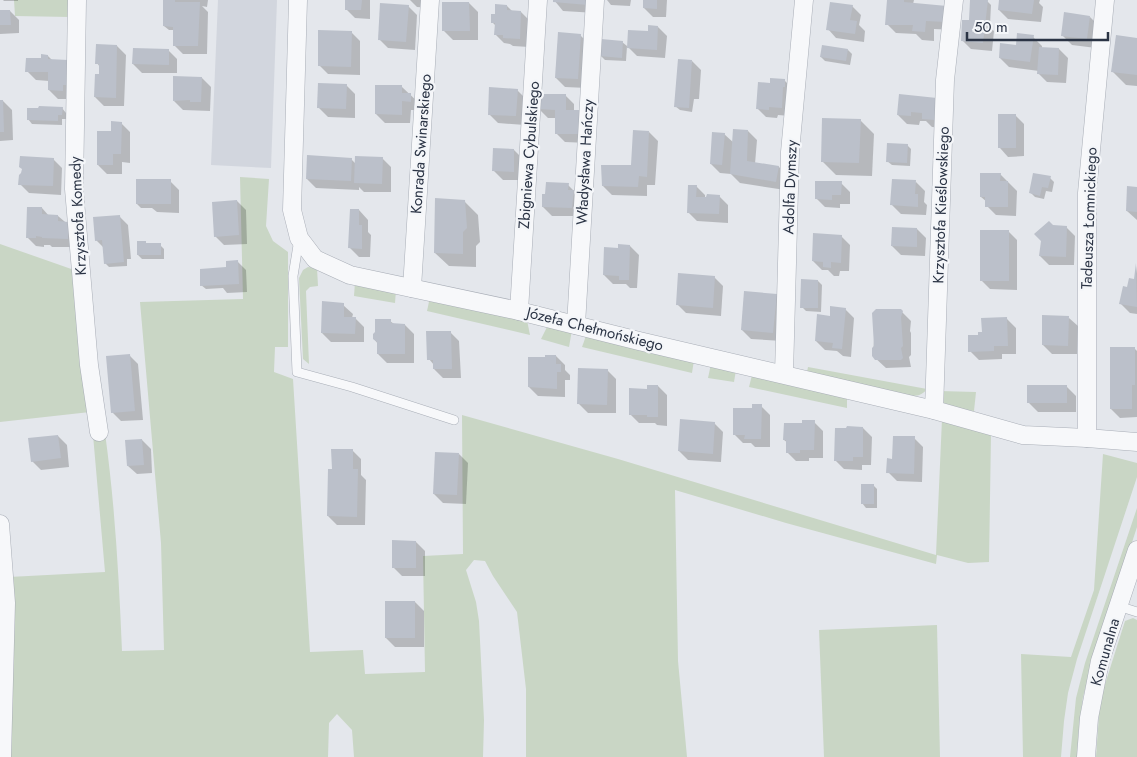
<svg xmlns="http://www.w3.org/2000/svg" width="1137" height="757" viewBox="0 0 1137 757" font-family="Jost,sans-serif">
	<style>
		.built { fill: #d2d6de }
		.green { fill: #c9d6c5 }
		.shadow { fill: #0003 }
		.building { fill: #bbc0ca }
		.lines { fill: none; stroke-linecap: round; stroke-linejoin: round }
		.lane-casing { stroke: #a9aeb7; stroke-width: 10 }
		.street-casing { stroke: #a9aeb7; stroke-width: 19 }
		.lane { stroke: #f7f8fa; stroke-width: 9 }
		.street { stroke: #f7f8fa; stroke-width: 18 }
		.labels { text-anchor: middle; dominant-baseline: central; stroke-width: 4.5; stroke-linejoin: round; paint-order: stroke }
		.street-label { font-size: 15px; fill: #2b3445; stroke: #f4f6f9 }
	</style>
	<rect width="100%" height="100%" fill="#e4e7ec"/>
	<!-- built -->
	<path class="built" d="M218,0H277L271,168L211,165Z"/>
	<!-- green -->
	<g class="green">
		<path d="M14,0H71L70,17L15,16Z"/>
		<path d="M240,177L269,179L266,226L273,241L288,252V347H275L274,372L293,379L310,652L363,650L365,674L425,672L423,556L463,554L462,415L618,459L936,555L942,419L991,434L989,562L968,563L937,555L936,564L786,523L675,490L678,661L687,757H526V689L517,612L493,576L485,561L474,560L466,570L476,602L479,621L484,720L483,757H354L352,730L337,714L329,723L328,757H5L9,577L105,572L93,435L105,433C115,505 119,578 122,651L164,650L161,543L140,302L243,299Z"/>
		<path d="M0,244L77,271L90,412L0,422Z"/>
		<path d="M308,267L317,268L318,286L310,287L306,291L309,364L303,359L299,278L303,270Z"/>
		<path d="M355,282L396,290L395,303L354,296Z"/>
		<path d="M430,297L527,320L530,335L427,311Z"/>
		<path d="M548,325L572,330L569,347L541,339Z"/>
		<path d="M587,333L694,360L692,373L582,347Z"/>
		<path d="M711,364L736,370L734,382L708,378Z"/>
		<path d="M808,367L927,389C921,397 914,396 905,396L807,372Z"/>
		<path d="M752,375L847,396V408L749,387Z"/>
		<path d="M939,391L976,392L974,411L943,408Z"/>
		<path d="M1103,454L1137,463V477L1077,659L1068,693L1064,721L1061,757H1023L1021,654L1071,657L1094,590Z"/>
		<path d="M1137,508V527L1090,671L1083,697L1079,727L1077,757H1070L1076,698L1085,663Z"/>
		<path d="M1133,618L1137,620V757H1096L1100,700L1125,621Z"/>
		<path d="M937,625L940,757H824L819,630Z"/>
	</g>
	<!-- shadow -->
	<g class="shadow">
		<path d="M3,0H18V1H4Z"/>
		<path d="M164,0H208L207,7L202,6L208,12L207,54H183L174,45V30H169L164,26Z"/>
		<path d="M346,0H370V19L355,18L346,9Z"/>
		<path d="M410,0H430V8L417,7Z"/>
		<path d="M554,0H597L596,13L563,11Z"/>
		<path d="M607,0H638H631L630,6L611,5Z"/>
		<path d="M644,0H667L666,17H653L644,8Z"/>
		<path d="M889,0H914L913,4L947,7L955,30L934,29V41L922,40L916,34L896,33L887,24Z"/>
		<path d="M971,0L987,1L991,5L990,25H987L994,31L992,51L971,49L962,40L972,22Z"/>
		<path d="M1000,0H1040L1039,3L1043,7L1041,22L1008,19L999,10Z"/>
		<path d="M469,3L478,12V40H453L444,31Z"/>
		<path d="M408,6L417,15L415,50L388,48L379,39Z"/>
		<path d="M507,6L512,11L521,12L530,21L529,47L513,46L510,44L504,43L495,34L496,26L492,22L496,16Z"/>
		<path d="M852,6L861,15L859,25L865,31L864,42L836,38L828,29Z"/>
		<path d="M10,11L19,20V33L0,34V12Z"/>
		<path d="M1090,17L1099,26L1096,48L1072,45L1063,36Z"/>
		<path d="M658,27L667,36L665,58L637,56L628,47Z"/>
		<path d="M351,32L360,41V75L328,74L319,65Z"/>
		<path d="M580,35L589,44L587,88L565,87L556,78Z"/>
		<path d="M1033,37L1042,46V48L1059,49L1068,58L1066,83L1047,82L1038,73L1039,71L1009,67L1000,58Z"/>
		<path d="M1137,39V86L1126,85L1112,71Z"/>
		<path d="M622,42L627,46L626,61L605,60L601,56Z"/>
		<path d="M117,46L126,55L124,106H104L95,97L100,75V67L97,63Z"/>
		<path d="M168,50L177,59V73H142L133,64Z"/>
		<path d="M848,50L852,54L850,65L825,61L821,57Z"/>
		<path d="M48,56L52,60L68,61L71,99H58L49,90V81L36,80L27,71Z"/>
		<path d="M692,61L701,70L699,99H694L692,112L680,110L675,106Z"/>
		<path d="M202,78L211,87L210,111L183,110L174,101Z"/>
		<path d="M785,81L794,90L790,116L778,115L777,118L766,117L757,108L771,84Z"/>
		<path d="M346,85L355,94V118L328,117L319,108Z"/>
		<path d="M402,87L419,103V110H411L410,123H385L376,114Z"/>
		<path d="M517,90L526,99L525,125L498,123L489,114Z"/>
		<path d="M565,95L574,104V111L588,143L565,142L556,133V118H548L539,109Z"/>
		<path d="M937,99L944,128L932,127L926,121H920L919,125L907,124L898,115Z"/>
		<path d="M0,101H3L12,110L13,140L0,141Z"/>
		<path d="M62,108L66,113V119H62V125L32,124L28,119Z"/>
		<path d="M1015,115L1024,124V156L1008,157L1000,148Z"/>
		<path d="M860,120L874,134L872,176L836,175L822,161Z"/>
		<path d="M121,123L130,132V163L122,162V174H107L98,165L112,132Z"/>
		<path d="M748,131L757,140L755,164L779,167L788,176L785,190L740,183L731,174L720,173L711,164L724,134L734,143Z"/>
		<path d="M649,132L658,141L655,185H647V196L612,195L603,186L632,167Z"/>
		<path d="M907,145L911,149L910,166L892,165L887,161Z"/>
		<path d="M514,150L523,159L522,180H503L494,171Z"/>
		<path d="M382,158L391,167V192H364L359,187V190L316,188L307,179L351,159L356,164Z"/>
		<path d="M53,159L62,168L61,195L29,193L20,184Z"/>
		<path d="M1000,174L1017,191L1016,216L996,215L987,206V202L981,197Z"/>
		<path d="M1050,178L1054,182L1052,192L1046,191L1044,199L1035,197L1031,193Z"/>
		<path d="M170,181L179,190V213L157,212L152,208H141L137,204Z"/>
		<path d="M916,182L925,191L924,202L927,205L926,215L901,214L892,205Z"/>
		<path d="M841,183L850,192V204H840V208L825,207L816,198Z"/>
		<path d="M568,185L577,194L581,216H552L543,207L546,196Z"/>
		<path d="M696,186L705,195V198L719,196L728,205V223L697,221L688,212Z"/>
		<path d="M1137,188V220L1127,211Z"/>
		<path d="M237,201L246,210L247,244L224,245L215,236Z"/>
		<path d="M464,201L478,215L480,242L476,246V267L449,266L435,253Z"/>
		<path d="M42,208L49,216H58L77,232L76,247H52L50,245H44V247L36,246L27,237Z"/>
		<path d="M359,210L368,220V232L371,235L370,257H359L350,248Z"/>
		<path d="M119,216L128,225L131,259H127V266L109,267L105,263L104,248L96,240Z"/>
		<path d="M1053,227H1066L1075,236L1074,265H1049L1040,256L1042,240Z"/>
		<path d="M917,229L926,238L925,256L901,255L892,246Z"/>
		<path d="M1008,231L1017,240V290L990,289L981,280Z"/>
		<path d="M841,236L850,245L849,271H840L839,276H834L828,270H822L813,261Z"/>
		<path d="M145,242L148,245H160L164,249V259H142L138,255Z"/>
		<path d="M630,246L639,255L637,288H630L626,284H613L604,275L619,249Z"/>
		<path d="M237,261L246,270L247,292L227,293L223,288L206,289L201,285Z"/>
		<path d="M1137,266V314L1130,313L1121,304L1128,288L1135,281Z"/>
		<path d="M714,277L723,286L721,316L686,313L677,304Z"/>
		<path d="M818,281L822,285L821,312L806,311L802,307Z"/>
		<path d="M776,295L785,304L782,341L751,339L742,330Z"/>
		<path d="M343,305L353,314L352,318H355L364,327V342H331L322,333Z"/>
		<path d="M845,309L854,318L851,357L843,356L837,351L825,350L816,341L831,317Z"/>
		<path d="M900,310L911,321L910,331L911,333V355L909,357L911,367L886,368L873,356L875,323Z"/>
		<path d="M1069,318L1078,326L1077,354H1052L1043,345Z"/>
		<path d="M1007,319L1016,328V354H1002V359L979,360L970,351L979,336Z"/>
		<path d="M390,321L394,324L405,325L414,334V363H387L378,354V344L374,339Z"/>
		<path d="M450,332L459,341L461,378H443L434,369V365L429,359Z"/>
		<path d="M1134,348L1137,351V417L1120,418L1111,409Z"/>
		<path d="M129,355L138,364L143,420L121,421L112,412Z"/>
		<path d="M556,356L565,365V370L570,375V380H565V397L538,396L529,387Z"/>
		<path d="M607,370L616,379V413H588L579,404Z"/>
		<path d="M658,386L667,395V426L657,425L655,423H639L630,414L649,390Z"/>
		<path d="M1067,387L1076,396V412H1038L1029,403Z"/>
		<path d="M761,406L770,415V447H755L751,443H743L734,434Z"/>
		<path d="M814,422L823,431V458H809V461H796L787,452L788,443L784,440L803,425Z"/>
		<path d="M714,423L723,432L721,462L688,460L679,451Z"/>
		<path d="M863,428L872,437L871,465H862V470L844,469L835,460Z"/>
		<path d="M58,436L67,445L69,467L41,470L32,461Z"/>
		<path d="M914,438L923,447L922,482L897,481L888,472L894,460Z"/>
		<path d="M142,440L151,449L152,473L137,474L128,466Z"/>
		<path d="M352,450L361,459V475L366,480L365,525H337L328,516L333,470Z"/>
		<path d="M459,454L468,463L466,504L443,503L434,494Z"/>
		<path d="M873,485L877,489V508H866L862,503Z"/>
		<path d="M416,542L425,551V576H402L393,567Z"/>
		<path d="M415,602L424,611V647H395L386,638Z"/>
	</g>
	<!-- building -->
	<g class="building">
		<path d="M163,0H175V2H200L198,46H173V27L163,26Z"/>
		<path d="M345,0H362L361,10H345Z"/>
		<path d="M553,0H588V5L553,2Z"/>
		<path d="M643,0H657V9L643,8Z"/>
		<path d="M887,0H904V2L947,6L946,22L926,21L925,32L912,31L913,25H885Z"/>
		<path d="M970,0H988L983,43L961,41L962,20H969Z"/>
		<path d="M999,0H1034L1032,14L998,10Z"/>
		<path d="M442,2H469L470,31H442Z"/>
		<path d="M830,2L853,5L850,20L857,21L855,34L826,30Z"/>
		<path d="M380,3L409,5L406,42L378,40Z"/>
		<path d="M495,4L507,5V10L521,11L520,39L503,38V35H494L495,23H491V14H495Z"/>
		<path d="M0,10H10L11,25H0Z"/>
		<path d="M1064,12L1090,16L1087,39L1061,36Z"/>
		<path d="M648,25L658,26L657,50L627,48L628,30L648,31Z"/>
		<path d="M318,30L352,31L351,67L318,66Z"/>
		<path d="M558,32L581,34L578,79L555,78Z"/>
		<path d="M1017,33L1034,35L1030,62L999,58L1000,43L1016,45Z"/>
		<path d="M1116,35L1137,38V75L1111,72Z"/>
		<path d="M601,39L623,41L622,58L599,56Z"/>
		<path d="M96,44L117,45L116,98L94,97L95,74H99V64H95Z"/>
		<path d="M822,45L848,49L846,61L820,57Z"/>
		<path d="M1039,47L1059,48L1058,75L1037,74Z"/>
		<path d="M133,48L169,49V65L132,64Z"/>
		<path d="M41,54L48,55V59L68,60L67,85H63V91L48,90V72H25L26,58H41Z"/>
		<path d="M678,59L692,60L689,108L674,107Z"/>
		<path d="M173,76L202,77L201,102H190V100L173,101Z"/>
		<path d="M770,78L785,79V87H783L782,108L769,107V110L756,109L758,82L770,83Z"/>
		<path d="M318,83L347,84L346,109L317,108Z"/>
		<path d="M375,85H402V93H411V102L402,101V115L375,114Z"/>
		<path d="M489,87L518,89L516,116L488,115Z"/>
		<path d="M538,94H566V110H580V134H555V110L538,109Z"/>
		<path d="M899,94L937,98L935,120L922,119V113L911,112V116L897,115Z"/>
		<path d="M0,100H3L4,132H0Z"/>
		<path d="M39,106L63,107L62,115H58V121L27,120V108H38Z"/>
		<rect x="998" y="114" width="18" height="34"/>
		<path d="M822,118L861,119L859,163L821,162Z"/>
		<path d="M111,121L122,122L121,154H113V165H97V131H111Z"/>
		<path d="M733,129L748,130L747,161L779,166L776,182L730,174Z"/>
		<path d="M633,130L649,131L647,177L639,176L638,187L602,186L601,165H631Z"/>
		<path d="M712,132L725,133L722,165L710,164Z"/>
		<path d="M887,143L908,144L907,163L886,162Z"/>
		<path d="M493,148L514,149V172L492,171Z"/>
		<path d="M307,155L352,158L351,181L306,179Z"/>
		<path d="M20,156L54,158L53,186L18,185L19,175L21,173L22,169L19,167Z"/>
		<path d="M355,156L383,157L382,184L354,183Z"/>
		<path d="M980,173H1001L1000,181H1008V207H985V197H980Z"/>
		<path d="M1033,173L1051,176L1048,188L1042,187L1040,196L1029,193Z"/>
		<rect x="136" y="179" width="35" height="25"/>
		<path d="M892,179L916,180L915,194H918V207L890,205Z"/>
		<path d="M815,181H842L841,195H832V200L815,199Z"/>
		<path d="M546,182L569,183L568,190H574L572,208L542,207V194H545Z"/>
		<path d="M688,185H697L696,197H706L707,194L720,195L719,214L687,213Z"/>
		<path d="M1127,186L1137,187V212L1126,211Z"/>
		<path d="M435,198L465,200L467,228L463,232V254L434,253Z"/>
		<path d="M237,200L239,235L214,237L212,202Z"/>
		<path d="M27,207H42V214L58,215V221L68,222V239L42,238V237L36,236V238H26Z"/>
		<path d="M350,209H359V225H362V249L348,248Z"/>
		<path d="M120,215L124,262L104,264L102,240L95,241L93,217Z"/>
		<path d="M1049,221L1053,225L1067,226L1066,257L1039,256L1041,241L1034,234Z"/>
		<path d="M892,227L917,228V247L891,246Z"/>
		<rect x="980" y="230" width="29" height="51"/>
		<path d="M813,233L842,235L841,263L831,262V268L823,267V262L812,261Z"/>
		<path d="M137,241H146V243H161V255H137Z"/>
		<path d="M618,244L630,245L629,280H619V276L603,275L604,247L618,248Z"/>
		<path d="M238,260L239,284L200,286V269L226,267V261Z"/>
		<path d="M1136,263L1137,307L1119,304L1123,286L1127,287L1129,278L1134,279Z"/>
		<path d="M678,273L715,276L713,308L676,305Z"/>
		<path d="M801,279L818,280V308H800Z"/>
		<path d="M744,291L777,294L773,333L741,330Z"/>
		<path d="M322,301L344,303V317H356L355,334L321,333Z"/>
		<path d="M830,306L846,308L842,349L832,348L833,343L815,341L817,314L830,316Z"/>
		<path d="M876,309H901L903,311L901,317L903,346L901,348L903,358L901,360H875L872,356V348L874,346L872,313Z"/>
		<path d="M1042,315L1069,316L1068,346L1042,345Z"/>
		<path d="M1007,317L1008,346H994V351L968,352V335H978V332H982L981,318Z"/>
		<path d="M375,319H391V323L405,324V354H377V342L373,339V334L375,332Z"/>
		<path d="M426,331H451L452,369H433V360H427Z"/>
		<path d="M1110,347H1135V385H1132V409H1110Z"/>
		<path d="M130,354L135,411L111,413L106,356Z"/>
		<path d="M545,355H556V364H561V372H557V389L528,387V357H545Z"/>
		<path d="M578,368L608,369L607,405L577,404Z"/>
		<path d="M647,385H658V417H647V415H629V388L647,389Z"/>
		<rect x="1027" y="385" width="40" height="18"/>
		<path d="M752,404H762L761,439H744L745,435H733V408H752Z"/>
		<path d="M680,419L715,422L713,454L678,451Z"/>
		<path d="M802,420H815L814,450H800V453H786V440H783L784,423H802Z"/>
		<path d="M847,426L863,427V457H853V461H834L835,428H846Z"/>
		<path d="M58,435L61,458L31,462L28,438Z"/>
		<path d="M893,436H915L914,474L886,473L887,458L892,459Z"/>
		<path d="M142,439L144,465L127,466L125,440Z"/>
		<path d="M331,449H353V469H358L357,517L327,516L328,469H332Z"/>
		<path d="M435,452L459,453L457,495L433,494Z"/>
		<rect x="861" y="484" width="13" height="20"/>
		<path d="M392,540L416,541V568H392Z"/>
		<rect x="385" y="601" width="30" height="37"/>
	</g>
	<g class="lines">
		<defs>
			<g id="lane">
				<path d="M299,239L293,276L297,372L352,387L454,420"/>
				<path d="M1118,606L1137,612"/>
			</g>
			<g id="street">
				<path d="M77,0L74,189L89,365L99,432"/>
				<path d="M298,0L292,210L299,238L315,259L350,275L519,311L639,341L934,410L1023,435L1087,438L1137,442"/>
				<path d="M412,288L430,0"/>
				<path d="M519,311L538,0"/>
				<path d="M576,325L595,0"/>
				<path d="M784,374L790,152L804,0"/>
				<path d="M934,410L945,80L954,0"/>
				<path d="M1087,438V193L1105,0"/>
				<path d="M0,524L6,603L2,757"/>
				<path d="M1086,757L1089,718L1100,661L1137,550"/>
			</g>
		</defs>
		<!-- lane casing -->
		<use href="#lane" class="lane-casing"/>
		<!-- street casing -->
		<use href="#street" class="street-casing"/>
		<!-- lane -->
		<use href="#lane" class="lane"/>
		<!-- street -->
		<use href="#street" class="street"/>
	</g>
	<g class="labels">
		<!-- street labels -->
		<g class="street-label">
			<text transform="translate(421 144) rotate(-86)">Konrada Swinarskiego</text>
			<text transform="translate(529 155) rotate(-86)">Zbigniewa Cybulskiego</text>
			<text transform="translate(585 162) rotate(-87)">Władysława Hańczy</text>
			<text transform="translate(790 187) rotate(-88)">Adolfa Dymszy</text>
			<text transform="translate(941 205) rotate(-88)">Krzysztofa Kieślowskiego</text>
			<text transform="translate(78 216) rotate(-93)">Krzysztofa Komedy</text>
			<text transform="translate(1089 218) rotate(-88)">Tadeusza Łomnickiego</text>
			<text transform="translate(595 329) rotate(14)">Józefa Chełmońskiego</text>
			<text transform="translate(1105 652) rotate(-74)">Komunalna</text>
		</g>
	</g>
	<!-- scale -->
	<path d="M967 32v8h141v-8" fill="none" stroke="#2b3445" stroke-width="2.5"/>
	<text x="974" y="32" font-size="15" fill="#2b3445" stroke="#f4f6f9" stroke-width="4" paint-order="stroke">50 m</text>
</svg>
